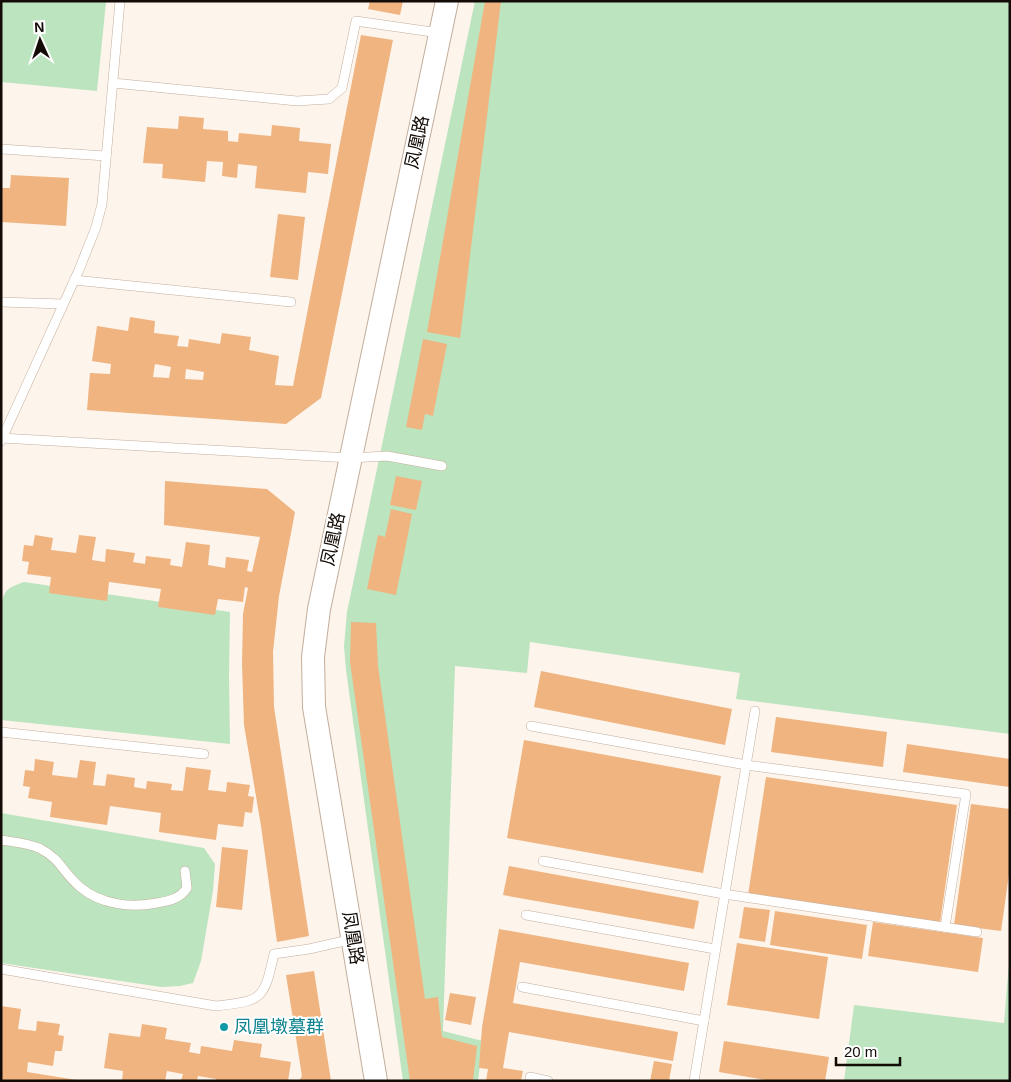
<svg xmlns="http://www.w3.org/2000/svg" width="1011" height="1082" viewBox="0 0 1011 1082" font-family="Arial,'Noto Sans SC',sans-serif">
	<style>
		.green { fill: #bce4bf }
		.building { fill: #f0b480; fill-rule: evenodd }
		.lines { fill: none; stroke-linecap: round; stroke-linejoin: round }
		.service-casing { stroke: #c3ae9c; stroke-width: 10 }
		.tertiary-casing { stroke: #c3ae9c; stroke-width: 24 }
		.service { stroke: #fff; stroke-width: 9 }
		.tertiary { stroke: #fff; stroke-width: 22 }
		.culture-dot { fill: #0f9aa8; stroke: #fff; stroke-width: 2 }
		.labels { text-anchor: middle; dominant-baseline: central; stroke-width: 4; stroke-linejoin: round; paint-order: stroke }
		.street-label { font-size: 18px; fill: #130b06; stroke: #fff }
		.culture-label { font-size: 18px; fill: #0d838f; stroke: #fff; text-anchor: start }
	</style>
	<rect width="100%" height="100%" fill="#fdf4ec"/>
	<!-- green -->
	<g class="green">
		<path d="M1,1L106,2L97,91L1,82Z"/>
		<path d="M475,1H1010V734L736,699L740,673L530,642L527,673L455,666L443,1031L483,1041L478,1081H403L346,670L344,646L347,612Z"/>
		<path d="M24,582L230,612L229,676L230,744L1,720V609C3,591 6,588 24,582Z"/>
		<path d="M1,813L204,848L215,864L213,891L201,961L193,983L180,986L161,987L1,963Z"/>
		<path d="M1010,951V1081H844L854,1005L1004,1023Z"/>
	</g>
	<!-- building -->
	<g class="building">
		<path d="M370,1H403L400,15L368,9Z"/>
		<path d="M485,1H501L460,338L427,332Z"/>
		<path d="M361,35L393,40L321,398L286,424L87,410L90,373L110,374L111,364L92,361L97,326L128,331L130,317L155,321L154,333L179,336L177,346L188,347L189,339L220,344L222,333L251,337L249,350L279,356L275,385L293,386ZM155,364L171,367L169,378L153,377ZM186,369L204,372L203,380L185,379Z"/>
		<path d="M179,116L204,118L203,129L228,131V141L238,142L239,133L271,136L272,125L300,128L299,141L331,144L328,174L308,172L306,193L255,188L257,166L238,164L237,178L222,176L223,162L207,161L205,182L162,178L163,164L143,163L147,127L178,129Z"/>
		<path d="M11,175L69,178L66,226L1,222V188H10Z"/>
		<path d="M278,214L305,217L298,280L270,277Z"/>
		<path d="M423,339L447,344L433,416L425,414L422,430L406,427Z"/>
		<path d="M396,476L422,481L416,510L390,505Z"/>
		<path d="M165,481L267,489L295,512L279,596L273,652L274,707L309,936L277,942L261,826L244,725L242,664L243,614L248,588L245,587L243,602L218,599L215,615L158,607L161,589L109,582L107,601L49,593L51,577L27,574L29,562L22,561L24,545L33,546L35,535L53,538L51,550L76,553L79,535L96,537L92,560L105,562L106,549L135,553L133,562L145,564L146,556L171,559L170,565L182,567L186,542L210,545L208,565L225,568L226,557L249,560L247,571L252,572L260,537L164,525Z"/>
		<path d="M391,509L412,514L396,595L367,589L378,535L385,537Z"/>
		<path d="M351,622L376,623L378,666L425,999L438,997L442,1037L477,1046L473,1081H410L350,662Z"/>
		<path d="M541,671L732,709L725,745L534,707Z"/>
		<path d="M776,717L887,732L883,767L771,752Z"/>
		<path d="M524,740L721,776L703,873L507,838Z"/>
		<path d="M907,744L1010,759L1009,787L903,772Z"/>
		<path d="M35,759L54,762L52,775L77,778L80,760L96,762L93,785L105,786L107,774L135,778L134,787L146,789L147,781L172,784L171,790L183,791L186,767L211,770L208,790L226,792L227,782L250,785L248,796L254,797L252,813L245,812L243,827L218,824L216,840L159,832L161,813L110,806L107,825L50,817L52,802L28,798L30,787L23,786L25,770L34,771Z"/>
		<path d="M766,777L957,805L940,923L748,895Z"/>
		<path d="M971,804L1010,809V867L1001,931L954,925Z"/>
		<path d="M222,847L248,850L242,910L216,907Z"/>
		<path d="M509,866L699,901L694,929L503,895Z"/>
		<path d="M744,907L770,910L765,942L739,938Z"/>
		<path d="M775,911L867,925L862,959L770,945Z"/>
		<path d="M873,922L983,938L978,972L868,956Z"/>
		<path d="M499,929L689,963L684,991L520,962L513,1003L678,1032L673,1061L509,1032L503,1068L523,1071L521,1081H486L488,1069L479,1068L482,1027Z"/>
		<path d="M737,943L828,957L819,1019L727,1005Z"/>
		<path d="M314,971L331,1081H299L302,1076L286,975Z"/>
		<path d="M450,993L476,997L471,1025L445,1020Z"/>
		<path d="M1,1006L21,1009L18,1029L36,1031L37,1021L60,1024L58,1035L64,1036L62,1051H55L53,1066L28,1062L27,1072L83,1081H1Z"/>
		<path d="M142,1024L167,1028L165,1039L191,1043L189,1052L200,1054L201,1046L232,1051L234,1040L262,1044L260,1057L291,1062L288,1081H216V1079L198,1076L197,1081H181L183,1074L167,1071L165,1081H122L123,1071L104,1068L109,1033L140,1037Z"/>
		<path d="M724,1041L829,1057L825,1081H771L719,1072Z"/>
		<path d="M654,1061L672,1064L669,1081H650Z"/>
	</g>
	<g class="lines">
		<defs>
			<g id="service">
				<path d="M113,83L297,101L329,99L342,88L356,21L439,33"/>
				<path d="M1,149L106,156"/>
				<path d="M74,280L291,302"/>
				<path d="M1,302L63,304"/>
				<path d="M1,438L350,458L387,456L442,466"/>
				<path d="M1,441L79,270L96,227L102,204L120,1"/>
				<path d="M531,726L746,765L966,794L945,927"/>
				<path d="M1,732L204,754"/>
				<path d="M1,840C14,842 27,843 39,848C61,859 63,873 80,887C101,905 132,908 157,903C168,901 180,899 187,888L185,871"/>
				<path d="M543,861L724,894L977,932"/>
				<path d="M526,915L715,949"/>
				<path d="M1,969L216,1006C262,1001 264,1000 274,954L309,949L353,939"/>
				<path d="M522,987L704,1021"/>
				<path d="M530,1077L548,1081"/>
				<path d="M694,1081L755,711"/>
			</g>
			<path id="tertiary" d="M376,1081L314,707L313,657L319,609L447,1"/>
		</defs>
		<!-- service casing -->
		<use href="#service" class="service-casing"/>
		<!-- tertiary casing -->
		<use href="#tertiary" class="tertiary-casing"/>
		<!-- service -->
		<use href="#service" class="service"/>
		<!-- tertiary -->
		<use href="#tertiary" class="tertiary"/>
	</g>
	<!-- markers -->
	<circle class="culture-dot" cx="224" cy="1027" r="5"/>
	<g class="labels">
		<!-- street labels -->
		<g class="street-label">
			<text transform="translate(417 142) rotate(-78)">凤凰路</text>
			<text transform="translate(333 539) rotate(-78)">凤凰路</text>
			<text transform="translate(353 938) rotate(81)">凤凰路</text>
		</g>
		<!-- culture labels -->
		<g class="culture-label">
			<text x="234" y="1027">凤凰墩墓群</text>
		</g>
	</g>
	<!-- border -->
	<rect width="1011" height="1082" fill="none" stroke="#130b06" stroke-width="5"/>
	<!-- north arrow -->
	<g transform="translate(40 40) rotate(357)" stroke="#ffffff" stroke-width="4" paint-order="stroke">
	<path d="M0-4L9 19L0 12L-9 19Z" fill="#130b06"/>
	<text y="-8" font-size="14" font-weight="bold" text-anchor="middle" fill="#130b06">N</text>
	</g>
	<!-- scale -->
	<path d="M836 1057v8h64v-8" fill="none" stroke="#130b06" stroke-width="2.5"/>
	<text x="844" y="1057" font-size="15" fill="#130b06" stroke="#ffffff" stroke-width="4" paint-order="stroke">20 m</text>
</svg>
